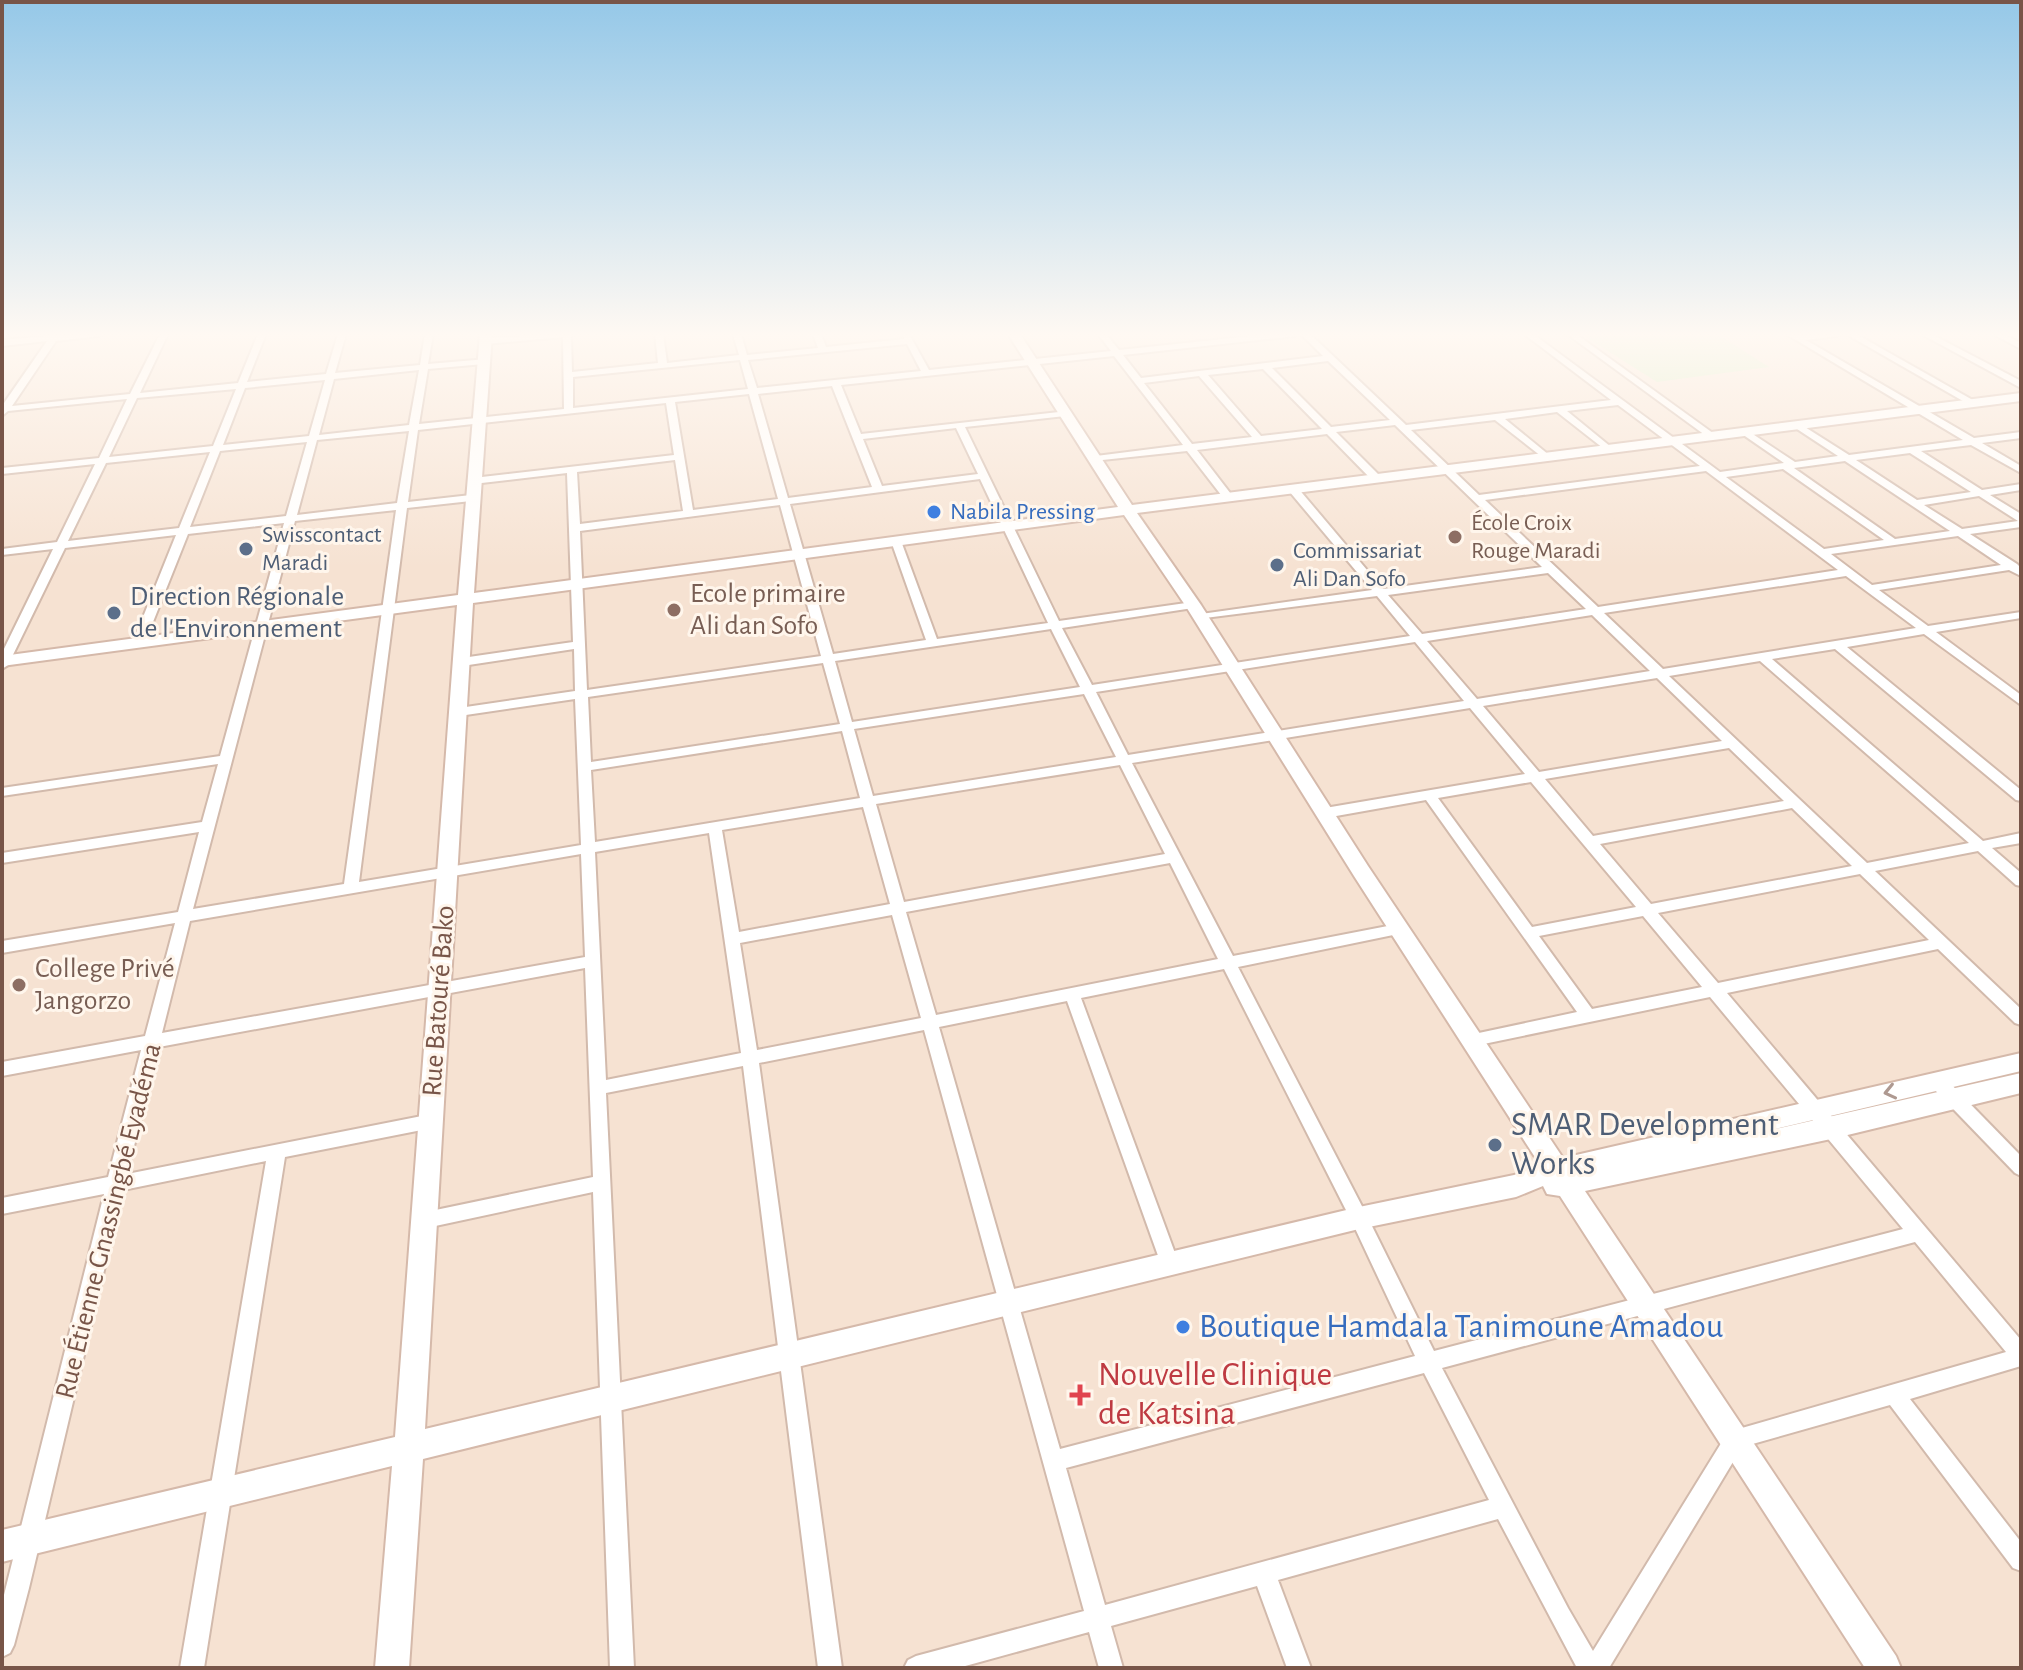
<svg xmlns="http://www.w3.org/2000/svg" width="2023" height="1670" viewBox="0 0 2023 1670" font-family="'Alegreya Sans',sans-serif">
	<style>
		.residential { fill: #f6e2d2 }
		.green { fill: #d7ecc2 }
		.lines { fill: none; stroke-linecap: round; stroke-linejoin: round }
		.street-casing { stroke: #d2baac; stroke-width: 4 }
		.secondary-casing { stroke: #d5b9aa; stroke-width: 4 }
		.street { fill: #fff; fill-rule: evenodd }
		.secondary { fill: #fff; fill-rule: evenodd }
		.oneway { stroke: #ae9991 }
		.shop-dot { fill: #3f7fe0; stroke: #fff6ec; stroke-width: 3 }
		.education-dot { fill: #8d6e63; stroke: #fff6ec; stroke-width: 3 }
		.service-dot { fill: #5c6f8a; stroke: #fff6ec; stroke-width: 3 }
		.health-dot { fill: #e0444e; stroke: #fff6ec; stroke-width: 3 }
		.labels { text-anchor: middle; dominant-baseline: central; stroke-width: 6; stroke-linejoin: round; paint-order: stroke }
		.far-shop-label { font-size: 24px; fill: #366cbe; stroke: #fff6ec; text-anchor: start }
		.far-education-label { font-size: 24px; fill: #785e54; stroke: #fff6ec; text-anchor: start }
		.far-service-label { font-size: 24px; fill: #4e5e75; stroke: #fff6ec; text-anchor: start }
		.education-label { font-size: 28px; fill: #785e54; stroke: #fff6ec; text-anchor: start }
		.service-label { font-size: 28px; fill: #4e5e75; stroke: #fff6ec; text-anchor: start }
		.street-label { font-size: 28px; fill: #785548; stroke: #fff6ec }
		.near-service-label { font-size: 34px; fill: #4e5e75; stroke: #fff6ec; text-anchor: start }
		.near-shop-label { font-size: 34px; fill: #366cbe; stroke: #fff6ec; text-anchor: start }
		.near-health-label { font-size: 34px; fill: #be3a42; stroke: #fff6ec; text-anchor: start }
	</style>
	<rect width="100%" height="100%" fill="#fef1e5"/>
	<!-- residential -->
	<rect class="residential" x="2" y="334" width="2019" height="1334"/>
	<!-- green -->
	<path class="green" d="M1581,334H1717L1769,367L1657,382Z"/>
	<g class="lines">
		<defs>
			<g id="street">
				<path d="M52,334H103L99,336L56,341L12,406L130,394L160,334H168L140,393L238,383L258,334H266L247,382L326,374L338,334H346L335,373L420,365L425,334H433L428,364L487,359L488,361L484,364L428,369L419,424L564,409L563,337L486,344L482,341L486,338L575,334L571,336L572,372L658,363L655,334H663L667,363L739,355L733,334H741L747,355L818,348L813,334H821L826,347L904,339V334H909L929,370L1111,351L1098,334H1106L1119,350L1271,334H1299L1295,336L1123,355L1141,378L1323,356L1301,334H1310L1406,425L1611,400L1524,334H1533L1720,472L1784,463L1742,434L1740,432L1745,429L1795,462L1838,456L1794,427L1792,425L1797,422L1849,455L1963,440L1786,334H1841L1837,336L1806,340L1974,438L2021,432V438L1982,443L2021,466V473L1971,445L1921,451L1982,490L2021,484V490L1990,495L2021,514V527L1970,534L2017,564L2021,568V576L2009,570L1879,590L1928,626L2021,612V618L1936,632L2021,695V705L1924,634L1847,647L2021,790V801L2016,800L1835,649L1772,659L1983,841L2021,833V843L1992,848L2021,873V886L2016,885L1978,851L1875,871L2021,1009V1025L2015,1023L1938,949L1727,993L2021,1340V1366L1910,1399L2021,1542V1571L2013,1568L1890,1405L1742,1447L1609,1668H1577L1498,1519L1278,1580L1311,1668H1287L1257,1586L1111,1626L1123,1668H1099L1089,1632L958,1668H904L908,1660L916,1656L1084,1611L924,1030L759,1063L842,1668H818L743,1066L606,1093L634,1668H610L593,1192L426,1228L420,1226L417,1220L420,1214L426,1212L593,1177L585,968L159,1047L127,1174L432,1114L438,1116L441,1121L438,1126L432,1128L285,1157L204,1668H180L266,1161L123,1190L29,1588L14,1645L10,1653L2,1657V1603L104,1194L2,1214V1198L108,1177L141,1050L2,1076V1062L145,1036L175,923L2,953V941L178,912L199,832L2,863V853L202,822L218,764L2,796V788L220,756L284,523L188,534L145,642L139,646L133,642L176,535L65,548L8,665L2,669V653L53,549L2,555V549L57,542L95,464L2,474V468L99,458L127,399L8,411L2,416V406L47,341L2,346V340L50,336ZM907,344L921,371L757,388L748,360ZM1114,356L1183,445L1096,456L1091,459L1093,461L1187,451L1225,500L1229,501L1234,498L1197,450L1327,434L1373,481L1377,482L1382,479L1381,477L1336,432L1395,425L1542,567L1383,589L1297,487H1289V491L1372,590L1201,614L1197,615V619L1377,596L1410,636L1092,685L1062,628L1193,608L1199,605L1193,602L1059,621L965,427L1065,416L1070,413L1068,411L861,434L841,385ZM740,360L748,389L573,408V377ZM1328,361L1390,420L1331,427L1272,368ZM1263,369L1322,429L1261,436L1208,375ZM419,370L409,425L319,435L334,379ZM1199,376L1252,437L1192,444L1144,383ZM325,380L309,436L223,445L245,388ZM832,386L872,487L788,498L758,394ZM236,389L213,446L109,457L137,398ZM749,394L778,499L693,510L675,402ZM666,403L674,455L473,478L468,481L473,484L567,473L573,642L462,658L456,662L462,666L574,649L575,691L459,708L453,712L459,716L575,699L581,845L359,882L407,508L471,501L476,498L471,495L408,502L418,430ZM1618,405L1700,466L1479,495L1411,430L1495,420L1546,460L1551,457L1549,455L1505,419L1557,412L1608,452L1613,449L1611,447L1567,411ZM956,428L978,474L882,486L863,439ZM409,431L397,503L297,515L317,440ZM307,442L286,516L190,527L220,451ZM210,452L179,528L68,541L106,463ZM1910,453L1971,492L1917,500L1856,460ZM675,460L683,511L580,524L577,472ZM1845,461L1950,531L1895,539L1794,468ZM1783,469L1884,540L1824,549L1726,477ZM1706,471L1838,570L1598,607L1485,500ZM980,479L1048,623L937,639L901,541L896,538L891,541L926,640L833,654L790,504ZM1979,496L2018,521L1962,529L1924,505ZM780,505L821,656L587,690L580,531ZM396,510L344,884L193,909L295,521ZM1958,536L2001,565L1872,585L1831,554ZM1548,573L1586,609L1422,634L1388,595ZM1846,576L1916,628L1663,669L1604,613ZM1592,615L1650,671L1477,699L1427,641ZM1051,629L1080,687L852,722L835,661ZM1415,642L1464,701L1128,755L1096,692ZM1760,661L1969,843L1867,863L1669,676ZM823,663L840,724L591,762L588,697ZM1657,678L1722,741L1539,772L1483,706ZM1084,694L1116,757L873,796L854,729ZM1470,708L1525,774L1325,808L1318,813L1325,818L1426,800L1577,1012L1474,1034L1468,1035L1466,1040L1468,1045L1474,1046L1710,997L1903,1229L1434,1351L1365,1212L1238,967L1398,934L1403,933L1406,929L1403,925L1398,924L1233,956L1132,763ZM842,731L860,798L595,842L591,770ZM1729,748L1784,801L1593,836L1545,779ZM1120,765L1165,854L904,902L876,804ZM1531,782L1636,907L1532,927L1438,798ZM863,807L890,904L739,932L722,830ZM1792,808L1852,866L1651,904L1600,844ZM709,833L741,1053L606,1080L595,852ZM581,854L585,957L162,1033L190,921ZM1170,863L1218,959L936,1015L906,912ZM1860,874L1929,940L1718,983L1658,913ZM892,915L921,1018L757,1050L740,943ZM1643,916L1702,987L1592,1009L1539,936ZM1224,969L1353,1224L1415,1356L1060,1449L939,1027L1067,1001L1161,1264L1163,1270L1170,1272L1177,1270L1179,1264L1081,998ZM1915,1242L2006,1352L1728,1432L1593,1651L1568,1608L1442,1368ZM1424,1373L1489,1500L1105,1605L1066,1468Z"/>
				<path d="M1567,334H1576L1717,436L1709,438Z"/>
				<path d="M1846,334H1856L1978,403L1970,405Z"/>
				<path d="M1921,334H1931L2021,381V388Z"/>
				<path d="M1993,334H2003L2021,343V349Z"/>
				<path d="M1937,1074L1943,1076L2021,1156V1176L2015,1173L1931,1086L1929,1081L1931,1076Z"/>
			</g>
			<path id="secondary" d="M480,334H492L474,593L1118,507L1008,334H1020L1132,505L2021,393V401L1137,513L1201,605L1368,866L1563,1158L2021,1053V1071L1745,1136L2021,1073V1093L1831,1139L1585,1191L1896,1656L1901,1668H1865L1560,1196L1547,1194L1543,1186L1516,1197L1359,1229L423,1459L409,1668H375L392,1466L2,1562V1530L395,1437L457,605L2,666V656L458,595ZM1124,515L1185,605L1354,876L1540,1165L1514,1175L1359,1207L425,1429L473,603Z"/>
		</defs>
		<!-- street casing -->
		<use href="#street" class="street-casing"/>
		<!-- secondary casing -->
		<use href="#secondary" class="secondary-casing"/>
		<!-- street -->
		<use href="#street" class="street"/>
		<!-- secondary -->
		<use href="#secondary" class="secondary"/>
	</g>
	<!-- one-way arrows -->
	<defs><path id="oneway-chevron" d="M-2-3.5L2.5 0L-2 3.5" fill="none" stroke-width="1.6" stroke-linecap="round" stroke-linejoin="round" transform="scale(2)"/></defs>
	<use class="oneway" href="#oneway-chevron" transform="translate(1890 1092) rotate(167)"/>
	<!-- sky -->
	<linearGradient id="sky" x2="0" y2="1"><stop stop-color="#95c8e8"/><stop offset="0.59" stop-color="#fff9f3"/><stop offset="1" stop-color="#fff9f3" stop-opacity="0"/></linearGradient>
	<rect width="2023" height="568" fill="url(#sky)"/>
	<!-- markers -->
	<g class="shop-dot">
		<circle cx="934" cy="512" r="8"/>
		<circle cx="1183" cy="1327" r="8"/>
	</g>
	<g class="education-dot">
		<circle cx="1455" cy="537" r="8"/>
		<circle cx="674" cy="610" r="8"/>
		<circle cx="19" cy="985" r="8"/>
	</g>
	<g class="service-dot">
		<circle cx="246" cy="549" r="8"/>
		<circle cx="1277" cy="565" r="8"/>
		<circle cx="114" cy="613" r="8"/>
		<circle cx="1495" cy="1145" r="8"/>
	</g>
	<path class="health-dot" d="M1076 1383h8v8h8v8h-8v8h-8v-8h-8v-8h8z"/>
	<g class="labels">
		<!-- far-shop labels -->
		<g class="far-shop-label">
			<text x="950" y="512">Nabila Pressing</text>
		</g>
		<!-- far-education labels -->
		<g class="far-education-label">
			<text x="1471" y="523">École Croix<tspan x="1471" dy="28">Rouge Maradi</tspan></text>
		</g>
		<!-- far-service labels -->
		<g class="far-service-label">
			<text x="262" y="535">Swisscontact<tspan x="262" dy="28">Maradi</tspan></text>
			<text x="1293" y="551">Commissariat<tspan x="1293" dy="28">Ali Dan Sofo</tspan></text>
		</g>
		<!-- education labels -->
		<g class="education-label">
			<text x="690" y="594">Ecole primaire<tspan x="690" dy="32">Ali dan Sofo</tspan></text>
			<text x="35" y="969">College Privé<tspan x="35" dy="32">Jangorzo</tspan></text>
		</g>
		<!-- service labels -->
		<g class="service-label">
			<text x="130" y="597">Direction Régionale<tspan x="130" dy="32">de l'Environnement</tspan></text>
		</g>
		<!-- street labels -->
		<g class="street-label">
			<text transform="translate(439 1001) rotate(-86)">Rue Batouré Bako</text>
			<text transform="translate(109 1221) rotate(-76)">Rue Étienne Gnassingbé Eyadéma</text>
		</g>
		<!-- near-service labels -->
		<g class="near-service-label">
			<text x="1511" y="1125">SMAR Development<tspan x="1511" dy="39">Works</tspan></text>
		</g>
		<!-- near-shop labels -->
		<g class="near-shop-label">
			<text x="1199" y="1327">Boutique Hamdala Tanimoune Amadou</text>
		</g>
		<!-- near-health labels -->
		<g class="near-health-label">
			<text x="1098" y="1375">Nouvelle Clinique<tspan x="1098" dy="39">de Katsina</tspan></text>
		</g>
	</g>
	<!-- border -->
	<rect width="2023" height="1670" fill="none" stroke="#785548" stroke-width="8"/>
</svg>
